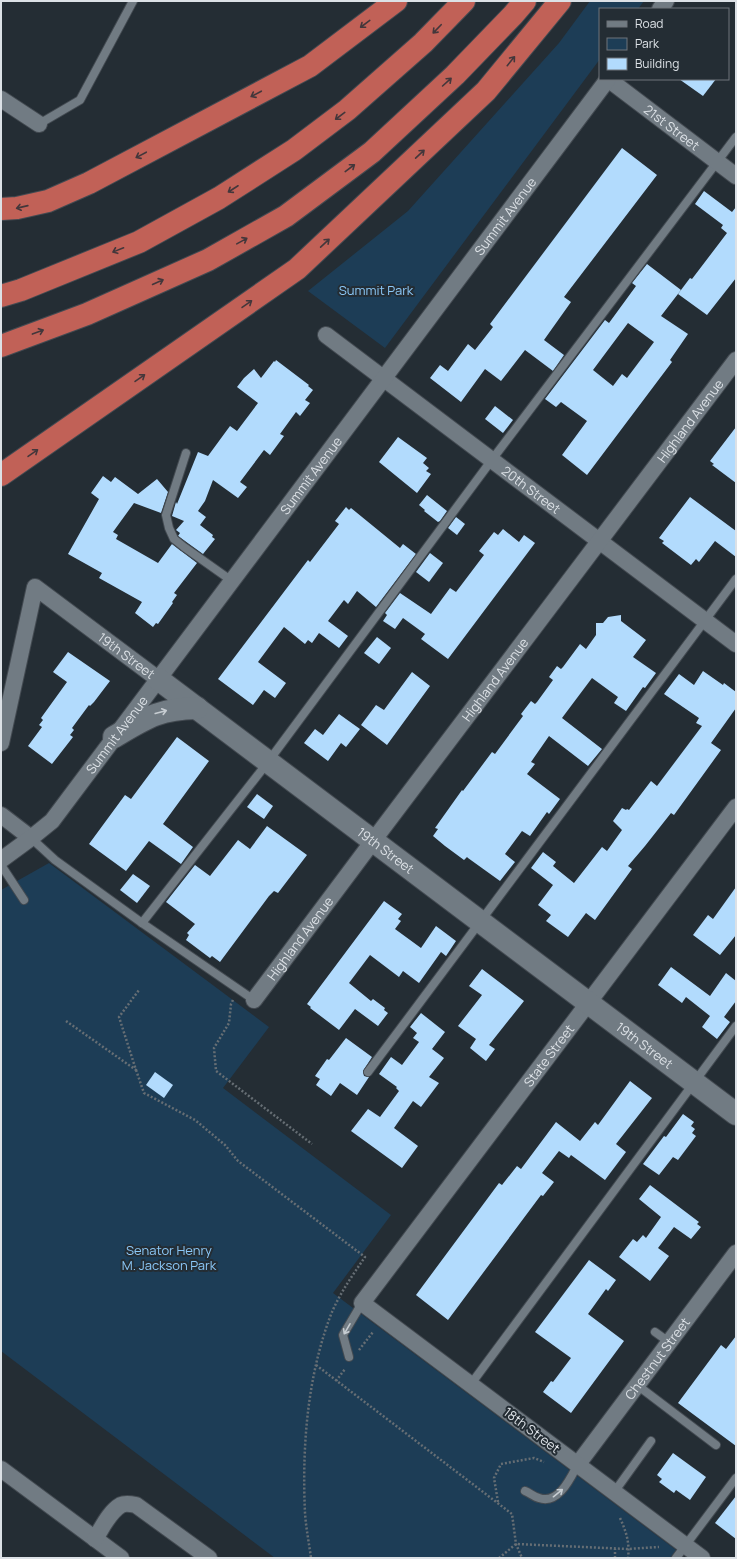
<svg xmlns="http://www.w3.org/2000/svg" width="737" height="1559" viewBox="0 0 737 1559" font-family="Manrope,sans-serif">
	<style>
		.green { fill: #1d3d56 }
		.building { fill: #b2dbfd; fill-rule: evenodd }
		.lines { fill: none; stroke-linecap: round; stroke-linejoin: round }
		.lane-casing { stroke: #434a51; stroke-width: 10 }
		.street-casing { stroke: #434a51; stroke-width: 18 }
		.secondary-casing { stroke: #434a51; stroke-width: 24 }
		.highway-casing { stroke: #434a51; stroke-width: 24 }
		.path { stroke: #666e74; stroke-width: 2.5; stroke-dasharray: 2 2; stroke-linecap: butt }
		.lane { stroke: #717b83; stroke-width: 8 }
		.street { stroke: #717b83; stroke-width: 16 }
		.secondary { stroke: #717b83; stroke-width: 22 }
		.highway { stroke: #c16157; stroke-width: 22 }
		.oneway { stroke: #43373b }
		.oneway2 { stroke: #c7cdd2 }
		.labels { text-anchor: middle; dominant-baseline: central; stroke-width: 4; stroke-linejoin: round; paint-order: stroke }
		.street-label { font-size: 13px; fill: #dce1e6; stroke: #242d34 }
		.park-label { font-size: 13px; fill: #8bc8f8; stroke: #242d34 }
	</style>
	<rect width="100%" height="100%" fill="#242d34"/>
	<!-- green -->
	<g class="green">
		<path d="M590,1H644L638,9H600V59L385,348L308,291L408,211L559,43Z"/>
		<path d="M49,863L269,1027L223,1088L391,1215L333,1293L676,1550L670,1558H275L1,1351V890Z"/>
	</g>
	<!-- building -->
	<g class="building">
		<path d="M679,79H716L703,96Z"/>
		<path d="M622,148L657,175L564,297L571,302L544,340L564,355L553,371L525,350L501,381L485,369L461,402L430,378L440,365L448,371L468,344L475,350L493,327L490,324Z"/>
		<path d="M704,191L732,212L736,207V278L707,315L678,294L690,278L692,279L727,233L721,228L723,225L695,204Z"/>
		<path d="M647,264L681,290L661,316L688,334L670,360L672,362L587,475L562,455L587,421L561,402L556,407L545,399L605,320L609,323L636,286L632,283ZM628,323L654,342L627,378L622,374L613,386L593,370Z"/>
		<path d="M276,360L309,385L308,386L313,390L305,400L310,403L300,416L296,412L280,434L284,436L270,455L264,450L240,482L247,487L238,498L213,480L205,501L198,511L206,517L200,525L213,535L212,537L215,539L203,554L178,536L180,533L176,530L184,521L172,516L176,502L177,504L198,452L208,456L230,426L237,431L258,403L237,387L244,378L254,369L261,378L274,361L275,362Z"/>
		<path d="M495,406L513,420L503,433L485,419Z"/>
		<path d="M736,427V483L712,465L714,464L710,461Z"/>
		<path d="M398,437L427,458L423,463L429,468L426,471L431,474L417,493L379,462Z"/>
		<path d="M103,476L111,482L115,477L138,494L157,479L168,492L161,513L134,503L113,532L118,535L116,539L158,563L172,544L197,563L174,593L177,595L172,602L173,603L158,624L156,623L153,627L135,613L142,602L99,578L102,573L68,554L99,499L91,493Z"/>
		<path d="M427,495L447,511L440,521L438,522L424,511L425,510L419,505Z"/>
		<path d="M690,497L736,531V557L715,541L699,562L696,559L691,565L662,543L664,541L659,538Z"/>
		<path d="M346,507L349,510L351,508L400,548L403,544L416,554L376,607L357,591L348,604L344,600L328,621L348,636L339,648L319,633L312,643L308,640L305,644L284,627L258,662L286,683L275,698L264,690L253,705L218,679L308,560L310,562L339,524L335,521Z"/>
		<path d="M456,517L465,524L457,535L448,528Z"/>
		<path d="M503,529L519,542L524,535L535,543L448,659L421,639L425,634L403,618L395,629L383,621L387,615L385,613L400,593L431,614L450,588L456,592L484,555L479,551L494,532L498,535Z"/>
		<path d="M430,553L443,563L429,582L416,572Z"/>
		<path d="M621,615V621L646,640L633,657L656,673L645,688L643,687L626,711L614,703L618,697L592,678L562,718L602,749L588,766L549,736L531,762L535,764L527,774L560,799L549,814L547,812L530,836L522,831L505,854L515,862L500,881L468,858L467,857L464,860L445,846L433,836L438,829L435,828L462,790L463,791L492,752L495,754L523,716L521,714L531,701L535,704L537,702L553,680L549,677L557,666L561,669L563,667L580,644L586,649L596,635V623H603L608,617Z"/>
		<path d="M377,637L391,648L379,664L364,653Z"/>
		<path d="M68,652L110,681L94,702L90,706L89,705L72,728L74,730L70,735L73,737L52,764L28,746L42,727L39,725L43,720L41,718L67,682L53,672Z"/>
		<path d="M703,671L723,685L724,683L736,692V708L711,743L721,750L674,815L671,813L645,846L628,866L632,869L595,920L586,913L568,937L546,921L551,915L538,905L553,885L531,868L543,852L556,862L553,866L574,883L602,847L607,851L622,830L613,821L622,808L626,810L627,809L629,810L651,781L657,786L702,726L696,723L699,718L664,694L679,674L694,685Z"/>
		<path d="M412,672L430,686L387,745L361,725L376,705L384,710Z"/>
		<path d="M339,714L360,729L346,747L341,743L328,761L304,743L315,729L323,735Z"/>
		<path d="M177,737L209,761L163,824L193,847L181,864L149,841L126,871L89,844L125,795L131,799Z"/>
		<path d="M257,794L273,806L264,819L247,807Z"/>
		<path d="M267,826L307,855L278,893L274,891L269,896L220,962L212,956L210,958L186,940L189,935L187,933L195,924L166,902L195,865L210,876L238,840L250,849Z"/>
		<path d="M133,874L150,886L137,903L120,890Z"/>
		<path d="M736,887V935L720,955L693,935L708,915L713,919Z"/>
		<path d="M384,901L402,914L398,919L401,921L395,929L421,948L436,926L456,941L446,956L441,952L419,983L403,971L399,977L370,955L349,983L371,1001L373,999L385,1008L384,1010L388,1013L378,1026L355,1009L339,1030L310,1008L311,1007L307,1004Z"/>
		<path d="M671,967L710,996L726,973L736,981V1001L724,1017L730,1022L717,1039L702,1027L710,1016L686,997L682,1003L658,985Z"/>
		<path d="M482,969L524,1001L489,1045L495,1049L486,1061L470,1048L476,1039L458,1026L482,995L469,986Z"/>
		<path d="M421,1013L445,1032L432,1049L444,1058L429,1077L439,1083L421,1107L413,1101L394,1128L418,1146L402,1168L351,1131L368,1109L380,1117L399,1091L396,1088L397,1087L379,1074L391,1057L402,1065L419,1042L413,1038L417,1033L410,1027Z"/>
		<path d="M346,1038L372,1057L363,1071L364,1076L369,1077L357,1095L340,1083L331,1096L316,1085L320,1079L315,1076L327,1059L329,1060Z"/>
		<path d="M155,1072L173,1085L164,1098L146,1085Z"/>
		<path d="M630,1081L652,1098L616,1144L626,1152L605,1180L571,1155L569,1158L559,1151L542,1173L554,1182L543,1196L541,1195L448,1320L416,1295L499,1183L502,1185L517,1166L521,1169L556,1122L580,1141L595,1122L598,1125Z"/>
		<path d="M683,1114L694,1122L691,1126L695,1129L692,1133L696,1136L678,1160L673,1157L659,1175L643,1164L664,1136L666,1137Z"/>
		<path d="M650,1185L699,1222L697,1224L701,1227L691,1239L674,1227L658,1248L669,1256L650,1281L619,1257L633,1239L637,1242L643,1235L646,1238L661,1217L639,1199Z"/>
		<path d="M589,1260L616,1280L608,1291L606,1289L588,1314L624,1341L571,1413L543,1392L551,1381L553,1382L571,1358L535,1332Z"/>
		<path d="M736,1336V1446L678,1403L721,1345L726,1349Z"/>
		<path d="M673,1453L706,1477L690,1500L676,1490L674,1493L659,1482L662,1479L657,1475Z"/>
		<path d="M736,1496V1539L715,1523Z"/>
	</g>
	<g class="lines">
		<defs>
			<g id="lane">
				<path d="M39,124L80,100L133,1"/>
				<path d="M186,453L166,515L169,528L174,539L184,547L232,581"/>
				<path d="M31,838L55,860L142,923L254,1000"/>
				<path d="M1,865L24,900"/>
				<path d="M142,923L268,762L491,461L736,137"/>
				<path d="M368,1072L736,579"/>
				<path d="M655,1332L669,1342"/>
				<path d="M349,1357L343,1335L362,1303"/>
				<path d="M471,1384L736,1026"/>
				<path d="M637,1385L716,1445"/>
				<path d="M525,1491C530,1493 534,1497 539,1498C559,1505 571,1477 578,1464"/>
				<path d="M615,1491L651,1441"/>
				<path d="M676,1558L736,1478"/>
			</g>
			<g id="street">
				<path d="M660,9L666,1"/>
				<path id="s1" d="M608,79L736,176"/>
				<path d="M1,99L39,124"/>
				<path id="s2" d="M326,335L736,644"/>
				<path id="s3" d="M1,743L35,587L158,679"/>
				<path d="M1,815L31,838"/>
				<path id="s4" d="M1,860L31,838L52,821L608,79"/>
				<path id="s5" d="M254,1000L373,841L736,360"/>
				<path id="s6" d="M578,1464L736,1253"/>
				<path d="M1,1469L121,1558"/>
				<path d="M95,1539C102,1528 109,1512 121,1505C125,1503 131,1504 136,1505L209,1558"/>
				<path id="s7" d="M702,1558L362,1303L736,807"/>
			</g>
			<g id="secondary">
				<path id="s8" d="M158,679L736,1114"/>
				<path d="M114,737C146,718 158,709 197,708"/>
			</g>
			<g id="highway">
				<path d="M1,209L17,208L48,201L89,183L310,66L396,1"/>
				<path d="M1,296L21,290L139,242L219,198L294,150L347,110L423,43L464,1"/>
				<path d="M1,346L87,314L208,260L286,216L372,152L455,75L513,15L525,1"/>
				<path d="M1,475L297,269L486,91L560,1"/>
			</g>
		</defs>
		<!-- lane casing -->
		<use href="#lane" class="lane-casing"/>
		<!-- street casing -->
		<use href="#street" class="street-casing"/>
		<!-- secondary casing -->
		<use href="#secondary" class="secondary-casing"/>
		<!-- highway casing -->
		<use href="#highway" class="highway-casing"/>
		<!-- path -->
		<g class="path">
			<path d="M233,1000L231,1004L229,1023L214,1048L216,1071L312,1144"/>
			<path d="M66,1021L136,1070L119,1017L139,990"/>
			<path d="M136,1070L144,1093L195,1120L225,1145L238,1161L365,1257C352,1276 338,1296 330,1317C307,1379 302,1448 305,1513C306,1528 309,1543 311,1558"/>
			<path d="M359,1350L373,1332"/>
			<path d="M316,1365L512,1514L516,1544L522,1558"/>
			<path d="M336,1381L345,1369"/>
			<path d="M498,1502L494,1478L501,1464L534,1458L544,1462"/>
			<path d="M620,1518C626,1531 630,1543 628,1558"/>
			<path d="M499,1558L516,1544L628,1549L659,1547"/>
			<path d="M615,1558V1549"/>
		</g>
		<!-- lane -->
		<use href="#lane" class="lane"/>
		<!-- street -->
		<use href="#street" class="street"/>
		<!-- secondary -->
		<use href="#secondary" class="secondary"/>
		<!-- highway -->
		<use href="#highway" class="highway"/>
	</g>
	<!-- one-way arrows -->
	<defs><path id="oneway-shaft" d="M-6 0H5M1.5-3L5.5 0L1.5 3" fill="none" stroke-width="1.6" stroke-linecap="round" stroke-linejoin="round"/></defs>
	<g class="oneway">
		<use href="#oneway-shaft" transform="translate(365 24) rotate(143)"/>
		<use href="#oneway-shaft" transform="translate(437 29) rotate(134)"/>
		<use href="#oneway-shaft" transform="translate(511 61) rotate(-51)"/>
		<use href="#oneway-shaft" transform="translate(447 82) rotate(-42)"/>
		<use href="#oneway-shaft" transform="translate(256 94) rotate(152)"/>
		<use href="#oneway-shaft" transform="translate(340 116) rotate(143)"/>
		<use href="#oneway-shaft" transform="translate(420 154) rotate(-43)"/>
		<use href="#oneway-shaft" transform="translate(141 155) rotate(152)"/>
		<use href="#oneway-shaft" transform="translate(350 168) rotate(-37)"/>
		<use href="#oneway-shaft" transform="translate(233 189) rotate(147)"/>
		<use href="#oneway-shaft" transform="translate(22 207) rotate(167)"/>
		<use href="#oneway-shaft" transform="translate(242 241) rotate(-29)"/>
		<use href="#oneway-shaft" transform="translate(325 243) rotate(-43)"/>
		<use href="#oneway-shaft" transform="translate(118 250) rotate(158)"/>
		<use href="#oneway-shaft" transform="translate(158 282) rotate(-24)"/>
		<use href="#oneway-shaft" transform="translate(247 304) rotate(-35)"/>
		<use href="#oneway-shaft" transform="translate(38 332) rotate(-20)"/>
		<use href="#oneway-shaft" transform="translate(140 378) rotate(-35)"/>
		<use href="#oneway-shaft" transform="translate(33 453) rotate(-35)"/>
	</g>
	<g class="oneway2">
		<use href="#oneway-shaft" transform="translate(161 712) rotate(-15)"/>
		<use href="#oneway-shaft" transform="translate(347 1329) rotate(120)"/>
		<use href="#oneway-shaft" transform="translate(558 1493) rotate(-39)"/>
	</g>
	<g class="labels">
		<!-- street labels -->
		<g class="street-label">
			<text stroke="none"><textPath href="#s1" startOffset="80">21st Street</textPath></text>
			<text stroke="none"><textPath href="#s4" startOffset="820">Summit Avenue</textPath></text>
			<text stroke="none"><textPath href="#s5" startOffset="725">Highland Avenue</textPath></text>
			<text stroke="none"><textPath href="#s4" startOffset="496">Summit Avenue</textPath></text>
			<text stroke="none"><textPath href="#s2" startOffset="257">20th Street</textPath></text>
			<text stroke="none"><textPath href="#s3" startOffset="274">19th Street</textPath></text>
			<text stroke="none"><textPath href="#s5" startOffset="401">Highland Avenue</textPath></text>
			<text stroke="none"><textPath href="#s4" startOffset="172">Summit Avenue</textPath></text>
			<text stroke="none"><textPath href="#s8" startOffset="285">19th Street</textPath></text>
			<text stroke="none"><textPath href="#s5" startOffset="77">Highland Avenue</textPath></text>
			<text stroke="none"><textPath href="#s8" startOffset="609">19th Street</textPath></text>
			<text stroke="none"><textPath href="#s7" startOffset="735">State Street</textPath></text>
			<text stroke="none"><textPath href="#s6" startOffset="132">Chestnut Street</textPath></text>
			<text transform="translate(532 1430) rotate(37)">18th Street</text>
		</g>
		<!-- park labels -->
		<g class="park-label">
			<text x="376" y="290">Summit Park</text>
			<text x="169" y="1250">Senator Henry<tspan x="169" dy="15">M. Jackson Park</tspan></text>
		</g>
	</g>
	<!-- border -->
	<rect width="737" height="1559" fill="none" stroke="#dce1e6" stroke-width="4"/>
	<!-- legend -->
	<rect x="599" y="8" width="130" height="72" fill="#242d34" stroke="#6e757b"/>
	<rect x="607" y="21" width="20" height="6" fill="#717b83" stroke="#6e757b"/>
	<text x="635" y="28" font-size="12" fill="#dce1e6">Road</text>
	<rect x="607" y="38" width="20" height="12" fill="#1d3d56" stroke="#6e757b"/>
	<text x="635" y="48" font-size="12" fill="#dce1e6">Park</text>
	<rect x="607" y="58" width="20" height="12" fill="#b2dbfd" stroke="#6e757b"/>
	<text x="635" y="68" font-size="12" fill="#dce1e6">Building</text>
</svg>
